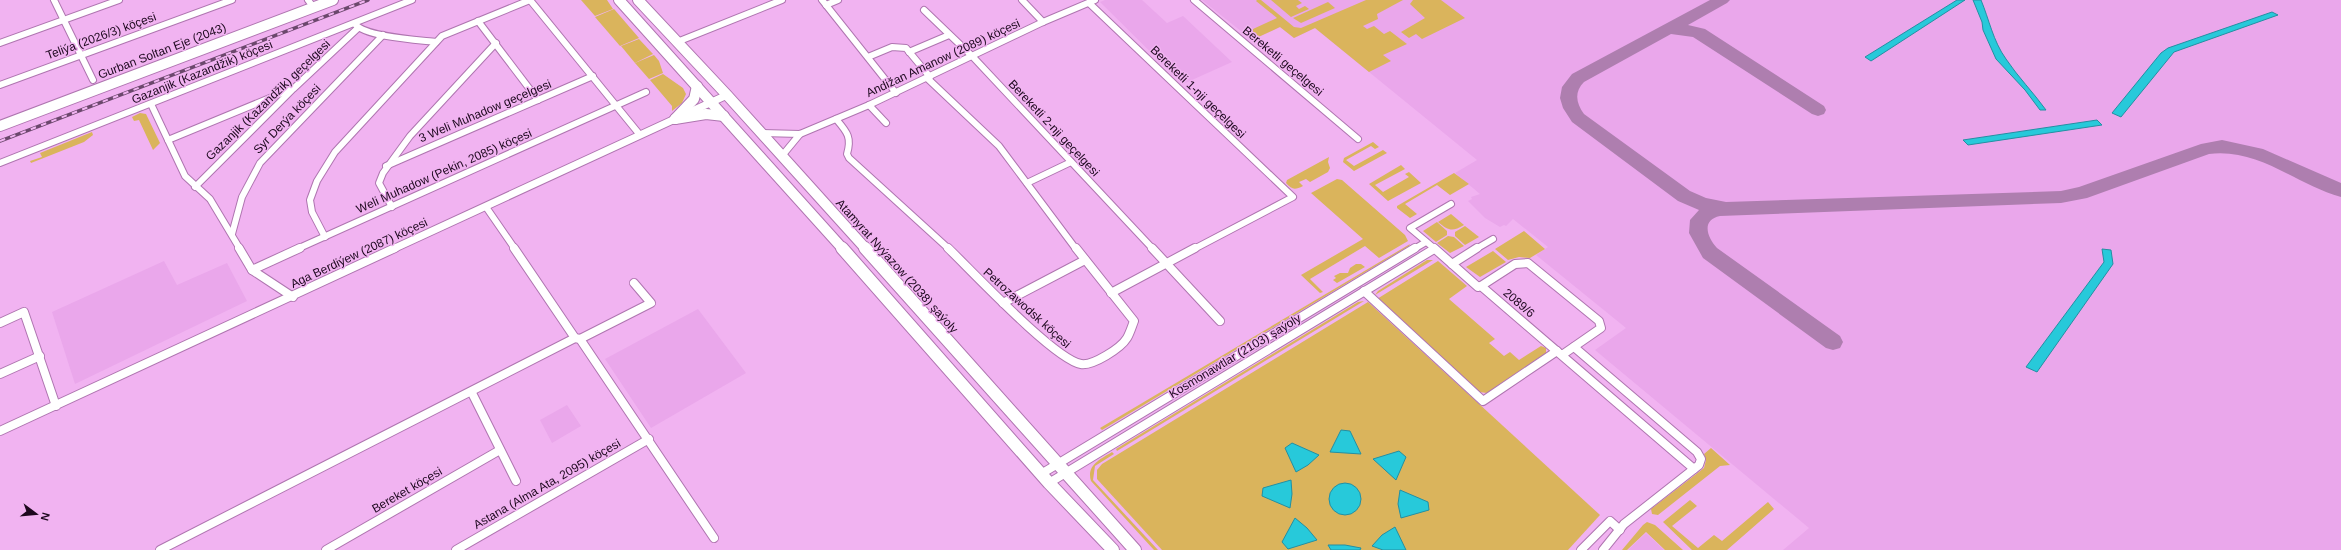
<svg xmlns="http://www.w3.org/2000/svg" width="2341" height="550" viewBox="0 0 2341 550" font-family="Arial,sans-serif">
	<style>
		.built { fill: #eaa7eb }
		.green { fill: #dab45c }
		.water { fill: #27c9da; stroke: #248fa2 }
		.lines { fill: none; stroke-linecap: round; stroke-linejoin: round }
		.taxiway { fill: #ae7eaf; fill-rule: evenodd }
		.minor-far1-casing { stroke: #af75b0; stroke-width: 8 }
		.minor-casing { stroke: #af75b0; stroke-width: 10 }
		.tertiary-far1-casing { stroke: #af75b0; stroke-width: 9 }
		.tertiary-casing { stroke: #af75b0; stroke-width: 10 }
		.primary-far1-casing { stroke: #af75b0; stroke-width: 12 }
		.primary-casing { stroke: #af75b0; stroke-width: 14 }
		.trunk-casing { stroke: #af75b0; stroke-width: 12 }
		.minor-far1 { stroke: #fff; stroke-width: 6 }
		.minor { stroke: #fff; stroke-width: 8 }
		.tertiary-far1 { stroke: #fff; stroke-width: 7 }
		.tertiary { stroke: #fff; stroke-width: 8 }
		.primary-far1 { stroke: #fff; stroke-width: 10 }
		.primary { stroke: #fff; stroke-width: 12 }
		.trunk { stroke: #fff; stroke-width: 10 }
		.rail-casing { stroke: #6c486d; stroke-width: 3.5 }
		.rail { stroke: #f1b3f1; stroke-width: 2; stroke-dasharray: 5.5; stroke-linecap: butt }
		.labels { text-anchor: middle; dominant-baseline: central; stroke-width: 3; stroke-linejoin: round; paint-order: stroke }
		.street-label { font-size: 12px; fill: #1d081e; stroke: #f1b3f1 }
	</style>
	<rect width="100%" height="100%" fill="#f1b3f1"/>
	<!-- built -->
	<g class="built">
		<path d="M1105,0H1142L1167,23L1183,16L1232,62L1183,84L1100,2Z"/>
		<path d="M1202,0H2341V550H1783L1809,528L1595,350L1626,328L1536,255L1548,247L1513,219L1506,226L1504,225L1500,227L1485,218L1468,201L1472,199L1471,197L1480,194L1455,173L1477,160L1315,28L1294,38L1280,27L1252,40Z"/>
		<path d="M164,261L177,285L227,263L247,301L75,384L52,312Z"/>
		<path d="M698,309L746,373L651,428L605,359Z"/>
		<path d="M567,405L581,426L552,443L540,420Z"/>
		<path d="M1646,533L1664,550H1628Z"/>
	</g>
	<!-- green -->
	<g class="green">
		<path d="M581,0H607L613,9L595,16Z"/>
		<path d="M1257,0H1261L1294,27L1301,28L1366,0H1403L1377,14L1378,19L1363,26L1367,29L1374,26L1384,34L1390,31L1407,44L1383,55L1391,61L1369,72L1315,28L1294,38L1280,27L1252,40L1244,33L1252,30L1248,34L1253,36V29L1277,18L1256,1Z"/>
		<path d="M1271,0H1298L1302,3L1296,6L1299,9L1305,6L1309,9L1291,17Z"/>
		<path d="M1413,0H1441L1465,18L1422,39L1416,34L1409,38L1401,32L1425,18L1410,4Z"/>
		<path d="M1328,2L1335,8L1301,23L1293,18Z"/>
		<path d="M614,9L639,38L620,46L595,17Z"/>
		<path d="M639,39L653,54L635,63L621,46Z"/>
		<path d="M654,55L659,61L663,73L649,79L635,63Z"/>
		<path d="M663,74L683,88L686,94L682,103L672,111V106L650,80Z"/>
		<path d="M140,113L146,114L160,143L153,150L139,120L134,121L132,117Z"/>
		<path d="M92,132L93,135L84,142L31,163L30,161L42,157L40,153Z"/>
		<path d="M1373,142L1379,147L1375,149L1371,146L1346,160L1354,166L1383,150L1387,153L1354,171L1343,162L1344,158Z"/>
		<path d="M1329,157L1328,162L1330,168L1328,172L1310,182L1306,179L1299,182L1303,186C1295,190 1292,190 1286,183L1287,180Z"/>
		<path d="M1401,165L1405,169L1375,185L1383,192L1409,177L1405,174L1409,172L1421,183L1388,201L1369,184Z"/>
		<path d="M1454,173L1469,184L1450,195L1437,185L1405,204L1417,214L1410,218L1397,208V206Z"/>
		<path d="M1337,179L1342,180L1405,235L1408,241L1379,258L1365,246L1310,279L1323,292L1320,293L1301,275L1363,239L1311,193Z"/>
		<path d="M1451,214L1464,225C1452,232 1449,231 1438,222Z"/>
		<path d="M1437,222L1447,231V235L1436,242L1423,231Z"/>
		<path d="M1465,226L1479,237L1465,245L1455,236V232Z"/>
		<path d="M1524,231L1545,249L1530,258L1519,257L1508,260L1495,249Z"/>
		<path d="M1448,236L1454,237L1464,246L1450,253L1437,243Z"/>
		<path d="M1410,244L1409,246L1102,430L1100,428Z"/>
		<path d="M1493,251L1506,262L1480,277L1466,267Z"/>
		<path d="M1427,260H1433L1375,295L1378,291Z"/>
		<path d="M1438,261L1467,286L1449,299L1495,339L1489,343L1504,356L1510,352L1519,360L1541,346L1546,348V353L1487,393L1479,392L1377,299Z"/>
		<path d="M1356,264H1361L1365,267L1337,283L1333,280L1336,278L1334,276L1340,273H1348L1350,268Z"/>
		<path d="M1364,301L1117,451L1116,449L1358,302Z"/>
		<path d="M1368,302L1600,515L1568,550H1162L1097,479V470L1102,464Z"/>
		<path d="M1711,448L1730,465L1720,466L1658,515L1652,514L1651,509L1704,468L1706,460L1704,454Z"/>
		<path d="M1112,452L1114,454L1095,466L1093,480L1158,550H1154L1091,481C1086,465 1101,459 1112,452Z"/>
		<path d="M1690,500L1697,506L1672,526L1698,548L1714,535L1722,541L1768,502L1774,509L1727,550H1692L1663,522Z"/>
		<path d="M1647,522L1655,525L1683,550H1665L1646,532L1627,550H1622L1643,525Z"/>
	</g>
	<!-- water -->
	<g class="water">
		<path d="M1957,0H1965L1871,61L1865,57Z"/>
		<path d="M1973,0H1981C1989,19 1993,41 2006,59C2018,77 2033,92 2046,110H2040L2025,90L1996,59L1983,30L1982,22Z"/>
		<path d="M2272,12L2278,15L2174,52L2121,117L2112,113L2161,53L2168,48Z"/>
		<path d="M2097,120L2102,125L1968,145L1963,140Z"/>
		<path d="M2102,249L2111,250L2113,264L2037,372L2026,367L2104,262Z"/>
		<path d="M1341,430L1350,431L1361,454L1330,452Z"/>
		<path d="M1292,443L1319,455L1308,465L1296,472L1285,448Z"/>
		<path d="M1399,451L1406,457L1396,480L1373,459Z"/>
		<path d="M1291,480L1292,494L1290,508L1262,496L1263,488Z"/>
		<circle cx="1345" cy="499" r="16"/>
		<path d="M1400,490L1428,502L1429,510L1401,518L1398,504Z"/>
		<path d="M1295,518L1307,528L1317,540L1288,549L1282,542Z"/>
		<path d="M1395,527L1406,550H1383L1372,546L1382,535Z"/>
		<path d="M1328,545H1345L1361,548L1360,550H1331Z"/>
	</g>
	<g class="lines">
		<!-- taxiway -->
		<path class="taxiway" d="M1710,0H1730L1727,3L1688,25L1705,29L1824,106L1826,110L1824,114L1818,116L1812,114L1693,37L1671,34L1584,82C1574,92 1576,103 1584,114L1690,191L1706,198L1726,202L2061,191L2079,187L2201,144L2222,140L2263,149L2341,183V197C2295,184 2259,148 2209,154L2087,198L2061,203L1720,216C1701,220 1707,237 1717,248L1840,336L1843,342L1840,348L1833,350L1826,348L1703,258L1689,233L1690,220L1699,210L1678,201L1572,122L1563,108L1560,98L1562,87L1572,74Z"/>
		<defs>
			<g id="minor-far1">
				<path d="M54,0L93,80"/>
				<path d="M308,0L311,4"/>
				<path d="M530,0L640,135"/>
				<path d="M822,0L896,93"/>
				<path d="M1022,0L1043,22"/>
				<path d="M1194,0L1358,139"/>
				<path d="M1089,3L1293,197L1194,249"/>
				<path d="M826,5L838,0"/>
				<path d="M924,10L973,57L1153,249"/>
				<path d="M478,21L538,100"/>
				<path d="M355,24C365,37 419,40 436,42"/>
				<path d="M677,42L782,0"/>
				<path d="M0,43L119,0"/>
				<path d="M909,52L949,35"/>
				<path d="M868,57L892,47L906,48L930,77"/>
				<path d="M927,78L999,146L1076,249"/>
				<path d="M0,85L232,0"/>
				<path d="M151,104L185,176L210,199L240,249"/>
				<path d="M869,105L886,123"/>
				<path d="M836,119C847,132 852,137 847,154L849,158L949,249"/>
				<path d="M760,133L800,134L869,105L1043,22L1095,0"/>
				<path d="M168,140L289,90"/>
				<path d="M781,157L800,134"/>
				<path d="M0,163L412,0"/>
				<path d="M386,166L593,76"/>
				<path d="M1027,183L1071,162"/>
				<path d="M195,187L293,89L358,28"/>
				<path d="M392,207L379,183L383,173L410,136L496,43"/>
				<path d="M486,207L515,249"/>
				<path d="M232,234L242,197L260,163L383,35"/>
				<path d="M325,237L312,212L310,200L317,181L335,152L442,36L530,0"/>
				<path d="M297,249L646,92"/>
				<path d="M1414,249L1426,242"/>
				<path d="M1435,249L1410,228L1451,204"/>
				<path d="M1476,249L1493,239"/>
			</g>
			<g id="minor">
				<path d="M239,248L252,270L293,297"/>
				<path d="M514,248L575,338L580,339L714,538"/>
				<path d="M948,248C972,271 1054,359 1081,364C1093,366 1121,348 1127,338C1130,333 1132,326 1134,321L1076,248"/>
				<path d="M1152,248L1220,321"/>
				<path d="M1434,248L1478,287L1481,286"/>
				<path d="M1452,264L1477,248"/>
				<path d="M252,270L300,248"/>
				<path d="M1364,291L1483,401L1557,351"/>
				<path d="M1111,293L1195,248"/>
				<path d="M1003,303L1085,260"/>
				<path d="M0,323L24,312L56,406"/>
				<path d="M580,339L651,303L634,283"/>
				<path d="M0,374L40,356"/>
				<path d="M472,393L516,481"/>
				<path d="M1041,474L1415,248"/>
				<path d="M1049,483L1434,249"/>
				<path d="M160,550L575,338"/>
				<path d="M326,550L500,450"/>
				<path d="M456,550L649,439"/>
			</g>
			<path id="tertiary-far1" d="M393,249L727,95"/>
			<g id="tertiary">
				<path d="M1574,347L1697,452L1701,459L1699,465L1624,524L1603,550"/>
				<path d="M1562,355L1601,328L1599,321L1528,263L1515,264L1481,286L1694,469"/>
				<path d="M0,431L395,248"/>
				<path d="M1581,550L1610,521L1620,530"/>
			</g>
			<g id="primary-far1">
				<path d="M619,0L843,249"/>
				<path d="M638,0L727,95L866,249"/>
				<path d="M675,119L706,114L724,116"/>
				<path d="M675,119L694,99L697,86"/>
			</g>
			<g id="primary">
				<path d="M842,248L1049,483L1113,550"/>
				<path d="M865,248L1135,550"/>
			</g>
			<path id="trunk" d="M0,126L333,0"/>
		</defs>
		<!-- minor-far1 casing -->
		<use href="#minor-far1" class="minor-far1-casing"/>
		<!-- minor casing -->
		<use href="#minor" class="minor-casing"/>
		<!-- tertiary-far1 casing -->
		<use href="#tertiary-far1" class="tertiary-far1-casing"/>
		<!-- tertiary casing -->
		<use href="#tertiary" class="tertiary-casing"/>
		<!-- primary-far1 casing -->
		<use href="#primary-far1" class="primary-far1-casing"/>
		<!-- primary casing -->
		<use href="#primary" class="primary-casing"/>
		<!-- trunk casing -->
		<use href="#trunk" class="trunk-casing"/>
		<!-- minor-far1 -->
		<use href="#minor-far1" class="minor-far1"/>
		<!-- minor -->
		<use href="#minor" class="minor"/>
		<!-- tertiary-far1 -->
		<use href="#tertiary-far1" class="tertiary-far1"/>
		<!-- tertiary -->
		<use href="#tertiary" class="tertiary"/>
		<!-- primary-far1 -->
		<use href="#primary-far1" class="primary-far1"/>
		<!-- primary -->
		<use href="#primary" class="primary"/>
		<!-- trunk -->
		<use href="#trunk" class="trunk"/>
		<defs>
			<path id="rail" d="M0,141L368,0"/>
		</defs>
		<!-- rail casing -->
		<use href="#rail" class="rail-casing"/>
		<!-- rail -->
		<use href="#rail" class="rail"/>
	</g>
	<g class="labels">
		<!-- street labels -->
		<g class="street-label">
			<text transform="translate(101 36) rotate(-20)">Teliýa (2026/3) köçesi</text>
			<text transform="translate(162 51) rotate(-21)">Gurban Soltan Eje (2043)</text>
			<text transform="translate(943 58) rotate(-25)">Andižan Amanow (2089) köçesi</text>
			<text transform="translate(1283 61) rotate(40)">Bereketli geçelgesi</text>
			<text transform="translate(202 72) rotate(-22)">Gazanjik (Kazandžik) köçesi</text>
			<text transform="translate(1198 92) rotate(44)">Bereketli 1-nji geçelgesi</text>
			<text transform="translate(268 100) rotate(-44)">Gazanjik (Kazandžik) geçelgesi</text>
			<text transform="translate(485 111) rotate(-23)">3 Weli Muhadow geçelgesi</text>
			<text transform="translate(287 119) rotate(-46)">Syr Derýa köçesi</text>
			<text transform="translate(1054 128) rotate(47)">Bereketli 2-nji geçelgesi</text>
			<text transform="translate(444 171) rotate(-24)">Weli Muhadow (Pekin, 2085) köçesi</text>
			<text transform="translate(359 253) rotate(-25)">Aga Berdiýew (2087) köçesi</text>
			<text transform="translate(897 266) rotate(48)">Atamyrat Nyýazow (2038) şaýoly</text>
			<text transform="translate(1519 303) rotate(41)">2089/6</text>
			<text transform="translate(1027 308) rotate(42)">Petrozawodsk köçesi</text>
			<text transform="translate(1235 356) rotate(-31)">Kosmonawtlar (2103) şaýoly</text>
			<text transform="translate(547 484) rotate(-30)">Astana (Alma Ata, 2095) köçesi</text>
			<text transform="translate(407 490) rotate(-30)">Bereket köçesi</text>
		</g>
	</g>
	<!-- north arrow -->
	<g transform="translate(36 514) rotate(106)" stroke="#f1b3f1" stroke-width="3" paint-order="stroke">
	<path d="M0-3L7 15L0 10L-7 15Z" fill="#1d081e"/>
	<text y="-6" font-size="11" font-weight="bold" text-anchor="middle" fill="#1d081e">N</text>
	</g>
</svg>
